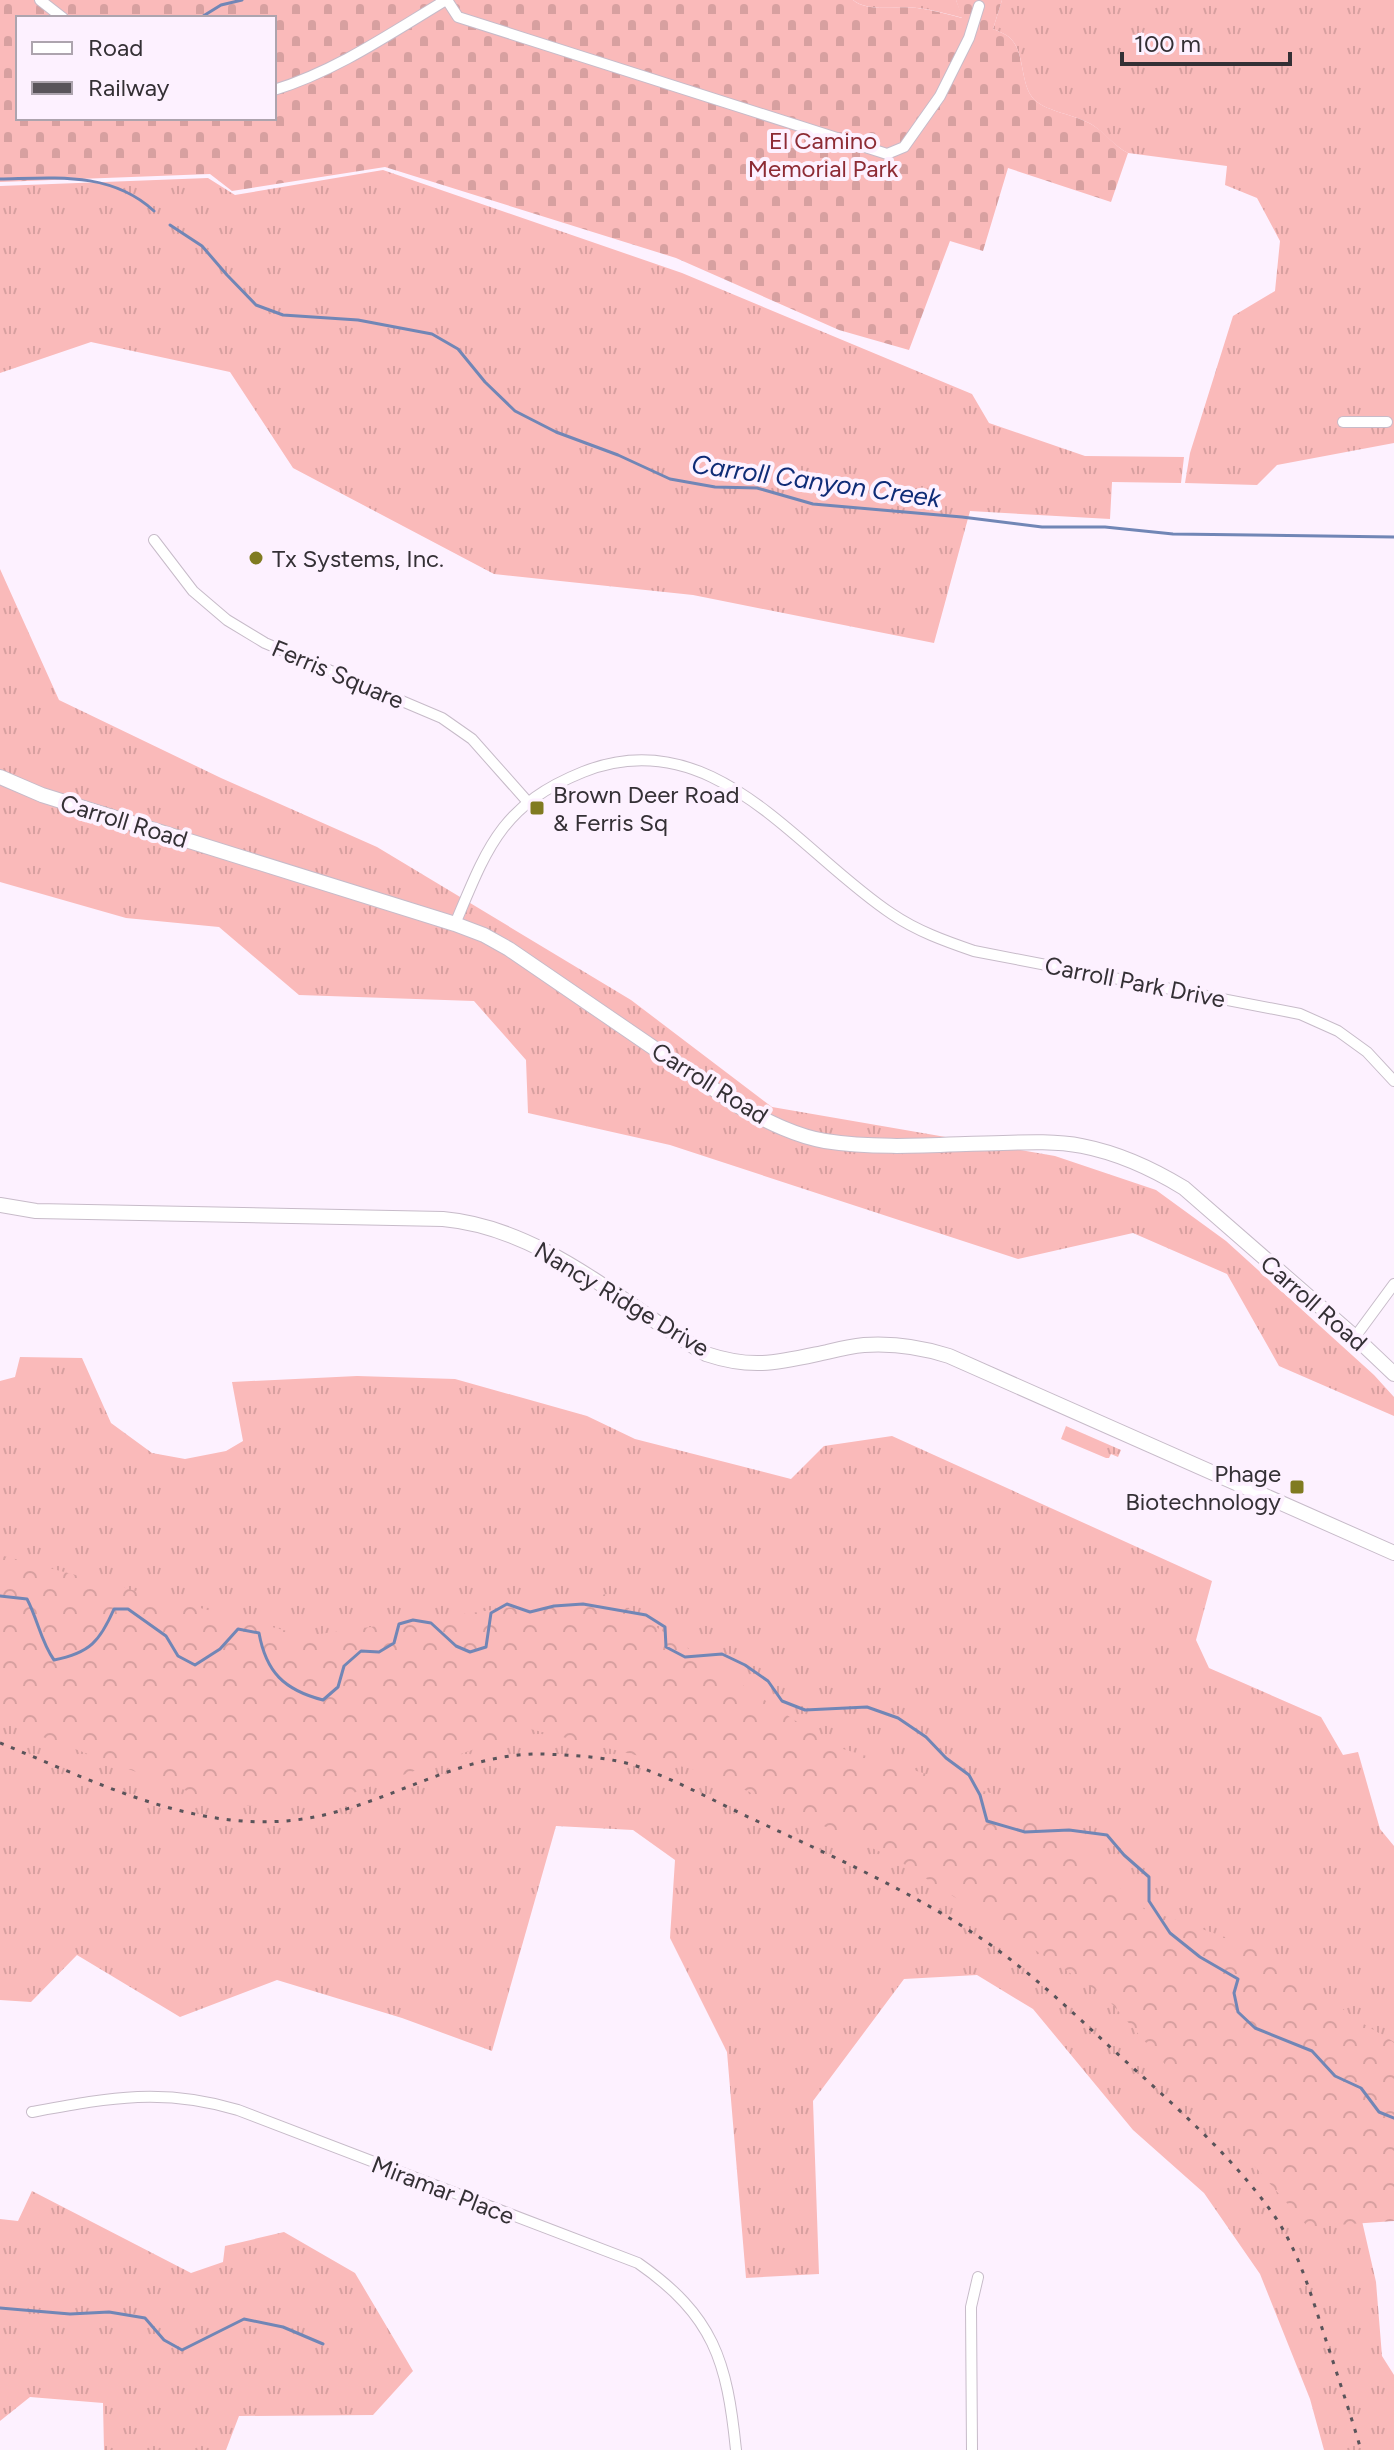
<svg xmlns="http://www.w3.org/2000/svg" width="1394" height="2450" viewBox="0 0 1394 2450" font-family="Figtree,sans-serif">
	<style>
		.grass { fill: url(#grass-tufts) }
		.forest { fill: url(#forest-crowns) }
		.cemetery { fill: url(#cemetery-stones); fill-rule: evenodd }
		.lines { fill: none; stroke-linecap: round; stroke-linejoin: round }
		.stream { stroke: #7186b6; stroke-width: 3 }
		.street-casing { stroke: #c7bbc9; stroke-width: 12 }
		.secondary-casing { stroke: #c7bbc9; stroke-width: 16 }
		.street { stroke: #fff; stroke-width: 10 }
		.secondary { stroke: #fff; stroke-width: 14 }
		.rail { stroke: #59545a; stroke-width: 3; stroke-dasharray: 4 8; stroke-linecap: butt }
		.poi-dot { fill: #807b21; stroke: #fdf1ff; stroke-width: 3 }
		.labels { text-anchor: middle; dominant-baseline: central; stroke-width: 8; stroke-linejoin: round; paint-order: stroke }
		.park-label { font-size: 24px; fill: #8d2b34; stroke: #fdf1ff }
		.poi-label { font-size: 24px; fill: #343035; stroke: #fdf1ff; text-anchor: start }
		.street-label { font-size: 24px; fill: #343035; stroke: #fdf1ff }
		.water-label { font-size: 26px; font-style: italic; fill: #0f2c77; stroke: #fdf1ff }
	</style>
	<defs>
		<pattern id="grass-tufts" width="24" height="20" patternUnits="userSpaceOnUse" patternTransform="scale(2)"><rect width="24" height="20" fill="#fababa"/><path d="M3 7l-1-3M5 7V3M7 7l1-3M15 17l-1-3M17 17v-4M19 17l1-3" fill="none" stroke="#d7a0a0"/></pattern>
		<pattern id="forest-crowns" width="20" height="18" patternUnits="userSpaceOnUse" patternTransform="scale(2)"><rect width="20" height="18" fill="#fababa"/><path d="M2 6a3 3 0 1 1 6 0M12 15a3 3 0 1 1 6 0" fill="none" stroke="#d7a0a0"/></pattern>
		<pattern id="cemetery-stones" width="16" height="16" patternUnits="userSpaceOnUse" patternTransform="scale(2)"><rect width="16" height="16" fill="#fababa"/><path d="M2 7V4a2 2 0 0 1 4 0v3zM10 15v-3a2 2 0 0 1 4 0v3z" fill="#d7a0a0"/></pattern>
	</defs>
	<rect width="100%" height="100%" fill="#fdf1ff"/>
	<!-- grass -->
	<g class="grass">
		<path d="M853,0H956L963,18C948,14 933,10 918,8C898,5 869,13 853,0Z"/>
		<path d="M1002,0H1394V443L1277,465L1257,485L1185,483L1190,453L1233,316L1275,291L1280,241L1257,198L1225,185L1227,166L1128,153C1114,146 1107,135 1094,126C1077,114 1043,112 1032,97C1020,81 1025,52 1010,38C1006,34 998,31 993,29Z"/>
		<path d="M383,170L682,273L972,394L989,423L1085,456L1184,457L1181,483L1112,482L1110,519L970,511L934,643L693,595L494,574L293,468L230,372L91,342L0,373V186L208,178L235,195Z"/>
		<path d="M0,569L59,700L221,778L377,847L631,1000L772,1107L1055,1156L1156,1190L1226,1241L1374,1375L1394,1397V1416L1279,1366L1227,1274L1133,1233L1018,1259L670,1145L528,1113L526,1060L474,1001L299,995L219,927L126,918L0,882Z"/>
		<path d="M20,1357L82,1358L111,1423L152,1453L185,1459L226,1451L243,1441L232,1382L357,1376L455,1379L587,1416L635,1439L791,1479L824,1446L892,1436L1212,1581L1196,1640L1209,1668L1321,1717L1343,1755L1358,1752L1380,1829L1394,1846V2218L1362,2221L1376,2282L1382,2356L1394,2375V2450H1324L1310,2399L1260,2274L1204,2193L1133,2130L1033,2009L977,1975L904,1979L813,2101L819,2274L746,2278L727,2052L670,1938L675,1860L633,1830L556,1826L492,2051L402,2018L277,1980L180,2017L77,1955L31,2002L0,2000V1381L15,1377Z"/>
		<path d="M1066,1426L1121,1450L1118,1457L1111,1454L1109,1458H1106L1061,1439Z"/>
		<path d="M32,2191L191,2273L223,2262L225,2246L284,2232L355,2273L413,2371L373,2415L239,2416L226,2450H104L103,2403L30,2397L0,2421V2219L18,2221Z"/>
	</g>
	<!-- forest -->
	<path class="forest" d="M0,1555L306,1636L607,1594L833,1746L1027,1804L1144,1909L1274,1954L1357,2020L1394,2042V2221L1308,2227L1105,1996L898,1860L708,1773L530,1729L342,1797L230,1807L0,1721Z"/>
	<!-- cemetery -->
	<path class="cemetery" d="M0,0H853C868,13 898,5 917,8C932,10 947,14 962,18L956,0H1002L993,29C998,31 1006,34 1010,38C1025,52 1020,81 1032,97C1043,112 1077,114 1094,126C1107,134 1114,146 1128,153L1111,202L1008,168L983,251L950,241L909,350L839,330L676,258L385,167L232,191L210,174L0,182ZM18,18H274V118H18Z"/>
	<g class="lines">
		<!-- stream -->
		<g class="stream">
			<path d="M200,18L221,5L242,0"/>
			<path d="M0,179C54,178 111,171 154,211"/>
			<path d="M170,225L202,246L227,275L256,305L283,315L358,320L432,334L458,349L485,382L515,411L556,432L618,455L670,479L715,487L757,488L813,504L962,517L1042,527H1105L1173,534L1394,537"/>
			<path d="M0,1596L27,1599C38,1620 41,1642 54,1660C90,1653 100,1641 114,1609H128L166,1636L178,1656L195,1665L220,1649L238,1629L259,1633C266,1672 284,1690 323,1700L338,1687L344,1666L361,1651L379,1652L394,1643L399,1624L413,1620L431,1623L456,1646L470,1652L486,1647L491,1613L507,1604L530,1612L554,1606L583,1604L646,1615L665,1627L666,1647L685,1657L722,1654L745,1665L768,1681L782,1701L805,1710L867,1707L898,1718L926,1737L946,1758L969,1775L980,1795L987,1821L1025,1832L1069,1830L1107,1835L1124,1855L1149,1877V1901L1170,1933L1200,1957L1238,1979L1234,1993L1238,2012L1255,2028L1312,2051L1335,2076L1361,2088L1379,2112L1394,2118"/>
			<path d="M0,2308L70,2314L109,2312L145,2318L164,2340L182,2350L244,2319L283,2327L323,2344"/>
		</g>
		<defs>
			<g id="street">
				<path d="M40,0L63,18"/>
				<path d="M447,0L458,17L887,154L904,147L940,96L969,38L979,6"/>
				<path d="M274,90C336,71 391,33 446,0"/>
				<path d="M1343,422H1387"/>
				<path d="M154,540L193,591L227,620L265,643L442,718L472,739L527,801"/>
				<path d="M455,924C487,848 501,805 583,772C713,720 797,851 892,914C917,931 945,941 974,951L1300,1014L1338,1031L1367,1052L1394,1081"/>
				<path d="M1355,1337L1394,1284"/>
				<path d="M32,2112C108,2098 162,2087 238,2110L638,2263C714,2316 727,2361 736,2450"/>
				<path d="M972,2450L971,2307L978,2277"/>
			</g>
			<g id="secondary">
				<path d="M0,777L42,795L455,924L484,935L509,949L740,1107C767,1121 795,1136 825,1141C883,1150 944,1144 1003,1143C1029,1142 1057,1141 1082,1146C1118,1153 1153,1169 1184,1188L1355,1337L1394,1374"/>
				<path d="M0,1205L36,1211L443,1219C543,1228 622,1304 706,1354C754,1370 780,1362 827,1352C839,1349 852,1346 864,1345C894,1343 921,1347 949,1356L1394,1553"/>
			</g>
		</defs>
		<!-- street casing -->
		<use href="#street" class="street-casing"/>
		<!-- secondary casing -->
		<use href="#secondary" class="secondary-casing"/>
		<!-- street -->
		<use href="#street" class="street"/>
		<!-- secondary -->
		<use href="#secondary" class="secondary"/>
		<!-- rail -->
		<path class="rail" d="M0,1743C104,1785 213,1843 328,1814C399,1797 466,1753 541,1754C571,1755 614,1757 642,1768C682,1783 720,1804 759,1822C836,1858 915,1893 985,1941C1042,1980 1090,2030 1141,2075C1187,2117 1234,2160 1271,2211C1296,2245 1309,2288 1322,2328C1335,2368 1349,2409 1361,2450"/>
	</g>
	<!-- markers -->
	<g class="poi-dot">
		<circle cx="256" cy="558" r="8"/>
		<rect x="529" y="800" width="16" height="16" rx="4"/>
		<rect x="1289" y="1479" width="16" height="16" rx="4"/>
	</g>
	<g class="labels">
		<!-- park labels -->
		<g class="park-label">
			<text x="823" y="140">El Camino<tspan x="823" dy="28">Memorial Park</tspan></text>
		</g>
		<!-- poi labels -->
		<g class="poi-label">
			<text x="272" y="558">Tx Systems, Inc.</text>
			<text x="553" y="794">Brown Deer Road<tspan x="553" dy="28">&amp; Ferris Sq</tspan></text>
			<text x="1281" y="1473" text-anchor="end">Phage<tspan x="1281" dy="28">Biotechnology</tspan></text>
		</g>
		<!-- street labels -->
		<g class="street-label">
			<text transform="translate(338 674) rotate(23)">Ferris Square</text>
			<text transform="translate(124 821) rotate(17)">Carroll Road</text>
			<text transform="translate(1135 982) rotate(11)">Carroll Park Drive</text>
			<text transform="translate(710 1083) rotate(32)">Carroll Road</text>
			<text transform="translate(622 1299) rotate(31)">Nancy Ridge Drive</text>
			<text transform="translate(1314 1303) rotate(41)">Carroll Road</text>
			<text transform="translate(443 2190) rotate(21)">Miramar Place</text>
		</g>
		<!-- water labels -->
		<g class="water-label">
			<text transform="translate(816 481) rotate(8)">Carroll Canyon Creek</text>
		</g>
	</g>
	<!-- legend -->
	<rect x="16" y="16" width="260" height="104" fill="#fdf1ff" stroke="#ada4ae" stroke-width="2"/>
	<rect x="32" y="42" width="40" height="12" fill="#ffffff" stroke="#ada4ae" stroke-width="2"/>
	<text x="88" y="56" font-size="24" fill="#343035">Road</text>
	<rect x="32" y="82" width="40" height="12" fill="#59545a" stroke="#ada4ae" stroke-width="2"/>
	<text x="88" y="96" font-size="24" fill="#343035">Railway</text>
	<!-- scale -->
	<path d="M1122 52v12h168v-12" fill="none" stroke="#343035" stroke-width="4"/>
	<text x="1134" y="52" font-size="24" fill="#343035" stroke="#fdf1ff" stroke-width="6" paint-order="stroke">100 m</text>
</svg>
